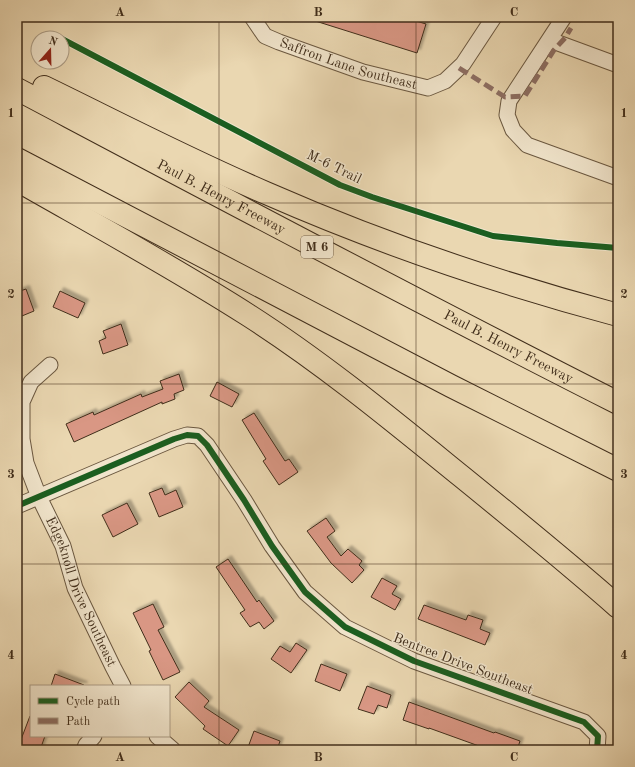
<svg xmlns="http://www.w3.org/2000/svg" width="635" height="767" viewBox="0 0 635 767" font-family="'Old Standard TT',serif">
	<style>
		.building { fill: #d99784; stroke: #412e1b; filter: url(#shadow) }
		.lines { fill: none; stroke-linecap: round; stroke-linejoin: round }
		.minor-casing { stroke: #6b5840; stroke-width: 17 }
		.highway-casing { stroke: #412e1b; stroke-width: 24 }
		.minor { stroke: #f1e5cc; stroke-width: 15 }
		.highway { stroke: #ead7b1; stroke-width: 22 }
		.quiet { stroke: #8d6e63; stroke-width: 5; stroke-dasharray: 10 5; stroke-linecap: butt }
		.cycleway-casing { stroke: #f1e5cc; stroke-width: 8 }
		.cycleway { stroke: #1b5e20; stroke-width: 6 }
		.grid { fill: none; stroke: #412e1b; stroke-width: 1; stroke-opacity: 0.55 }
		.labels { text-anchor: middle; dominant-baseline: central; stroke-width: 3; stroke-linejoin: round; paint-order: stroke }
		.shield { fill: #f1e5cc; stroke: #766550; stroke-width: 1 }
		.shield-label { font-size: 13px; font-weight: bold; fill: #412e1b }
		.street-label { font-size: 14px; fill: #412e1b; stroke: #f1e5cc }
		.neatline { fill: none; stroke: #412e1b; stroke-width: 1.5 }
		.grid-label { font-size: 13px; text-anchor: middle; font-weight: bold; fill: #412e1b }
	</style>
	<defs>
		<filter id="shadow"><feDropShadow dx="3.5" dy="-3.5" stdDeviation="1" flood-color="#0004"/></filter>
	</defs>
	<rect width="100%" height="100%" fill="#ead7b1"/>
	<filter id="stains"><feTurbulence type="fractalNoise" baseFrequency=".005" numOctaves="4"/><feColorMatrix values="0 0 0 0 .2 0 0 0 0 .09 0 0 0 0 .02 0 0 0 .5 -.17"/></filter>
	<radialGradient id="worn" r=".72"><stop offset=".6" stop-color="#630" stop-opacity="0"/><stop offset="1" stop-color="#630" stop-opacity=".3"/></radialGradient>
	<!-- building -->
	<g class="building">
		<path d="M310,17H403L426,24L417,53L309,19Z"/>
		<path d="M26,289L34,311L17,318V292Z"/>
		<path d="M60,291L85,303L78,318L53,307Z"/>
		<path d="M121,324L128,345L103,354L99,341L106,338L103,331Z"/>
		<path d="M179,374L184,390L174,394L175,399L162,404V402L74,442L66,424L93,412L94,415L141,394L142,397L163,389L160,381Z"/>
		<path d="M217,382L239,394L232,407L210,396Z"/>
		<path d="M254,413L285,461L289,459L298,472L279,485L263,461L266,459L242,420Z"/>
		<path d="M162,488L165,495L176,490L183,507L159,517L149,493Z"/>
		<path d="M127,503L138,524L113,537L102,515Z"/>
		<path d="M326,518L335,531L327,537L341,556L348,549L362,561L359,565L364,570L352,583L331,563L307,531Z"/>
		<path d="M228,559L257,602L259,600L274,621L264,629L259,622L250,627L240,613L245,610L216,567Z"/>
		<path d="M382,578L397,586L392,594L401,599L395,610L371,597Z"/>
		<path d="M153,604L164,627L158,630L180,672L163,680L149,651L151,650L133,613Z"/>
		<path d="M424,605L466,620L468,615L483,620L480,629L490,633L485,645L418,619Z"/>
		<path d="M296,643L307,650L291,673L271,659L280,646L290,652Z"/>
		<path d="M321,664L347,674L340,691L315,681Z"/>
		<path d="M55,674L84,685V686H51Z"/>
		<path d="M189,682L209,701L204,707L239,730L228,746L203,729L205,726L175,697Z"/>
		<path d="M367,686L391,695L387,708L378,705L374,714L358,709Z"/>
		<path d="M409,702L494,733L495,732L520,741L517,750H490L429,728V729L403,720Z"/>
		<path d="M30,716H31V736H45L40,750H17Z"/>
		<path d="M254,731L280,741L277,750H247Z"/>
	</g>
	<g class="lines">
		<defs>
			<g id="minor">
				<path id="s1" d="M252,17L265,36L279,42L363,72L428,88L445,81L463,64L494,17"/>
				<path d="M564,17L509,101L507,115L513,130L527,145L618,178"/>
				<path d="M550,40L618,65"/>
				<path id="s2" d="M50,365L31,382L22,402V439L26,463L39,497L63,546L75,588L113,667L123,686"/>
				<path d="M17,506L174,439L187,435L198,436L207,445L244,500L272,546L305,592L345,627L414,661L584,722L598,736L597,750"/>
				<path d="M157,736L173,750"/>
				<path d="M84,750L86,745L94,736"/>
			</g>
			<g id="highway">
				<path d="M44,87C118,123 191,161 266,193C380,243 498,283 618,315"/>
				<path id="s3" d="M17,89C217,195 416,301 618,403"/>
				<path d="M17,159L451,386L618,470"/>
				<path d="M17,180C94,224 173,267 248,315C323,363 392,420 461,476C514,519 567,562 618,607"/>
			</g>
		</defs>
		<!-- minor casing -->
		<use href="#minor" class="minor-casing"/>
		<!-- highway casing -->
		<use href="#highway" class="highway-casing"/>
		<!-- minor -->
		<use href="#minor" class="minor"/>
		<!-- highway -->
		<use href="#highway" class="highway"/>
		<!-- quiet -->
		<path class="quiet" d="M459,68L505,97L525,96L554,50L565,38L571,28"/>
		<defs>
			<g id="cycleway">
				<path d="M62,39L340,185L372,197L493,236L557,243L618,248"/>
				<path d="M17,506L174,439L187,435L198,436L207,445L244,500L272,546L305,592L345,627L414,661L584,722L598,736L597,750"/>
			</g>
		</defs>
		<!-- cycleway casing -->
		<use href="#cycleway" class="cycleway-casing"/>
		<!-- cycleway -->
		<use href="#cycleway" class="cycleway"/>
	</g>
	<!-- grid -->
	<path class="grid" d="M219,17V750M416,17V750M17,203H618M17,384H618M17,564H618"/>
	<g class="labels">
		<!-- shield labels -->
		<rect class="shield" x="301" y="236" width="32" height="22" rx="3"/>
		<g class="shield-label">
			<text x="317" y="247">M 6</text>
		</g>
		<!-- street labels -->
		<g class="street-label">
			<text stroke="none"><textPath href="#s1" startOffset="111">Saffron Lane Southeast</textPath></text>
			<text transform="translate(334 167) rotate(26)">M-6 Trail</text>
			<text stroke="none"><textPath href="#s3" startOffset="231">Paul B. Henry Freeway</textPath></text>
			<text stroke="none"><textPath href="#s3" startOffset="555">Paul B. Henry Freeway</textPath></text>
			<text stroke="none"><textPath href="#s2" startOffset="249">Edgeknoll Drive Southeast</textPath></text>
			<text transform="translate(463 664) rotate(21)">Bentree Drive Southeast</text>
		</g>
	</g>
	<!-- margin -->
	<rect width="635" height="767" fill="none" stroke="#ead7b1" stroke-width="44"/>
	<!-- legend -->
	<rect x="30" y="685" width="140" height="52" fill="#f1e5cc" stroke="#ab9c85"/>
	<rect x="38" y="698" width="20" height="6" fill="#1b5e20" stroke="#ab9c85"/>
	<text x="66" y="705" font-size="12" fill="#412e1b">Cycle path</text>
	<rect x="38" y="718" width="20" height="6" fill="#8d6e63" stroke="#ab9c85"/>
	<text x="66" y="725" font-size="12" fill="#412e1b">Path</text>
	<!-- north arrow -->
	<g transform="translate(50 50) rotate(20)"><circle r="19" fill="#f1e5cc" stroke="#ab9c85"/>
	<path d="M0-3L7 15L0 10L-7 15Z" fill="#8f2418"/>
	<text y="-6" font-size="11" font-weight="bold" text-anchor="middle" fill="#412e1b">N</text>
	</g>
	<rect x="22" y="22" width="591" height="723" class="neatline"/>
	<g class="grid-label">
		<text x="120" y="16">A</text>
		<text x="318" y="16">B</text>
		<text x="514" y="16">C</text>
		<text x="11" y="117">1</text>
		<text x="624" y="117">1</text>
		<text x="11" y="298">2</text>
		<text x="624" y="298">2</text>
		<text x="11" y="478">3</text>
		<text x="624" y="478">3</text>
		<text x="11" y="659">4</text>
		<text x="624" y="659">4</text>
		<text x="120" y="761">A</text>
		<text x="318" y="761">B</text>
		<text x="514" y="761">C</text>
	</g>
	<rect width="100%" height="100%" filter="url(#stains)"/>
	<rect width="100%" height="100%" fill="url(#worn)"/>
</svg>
